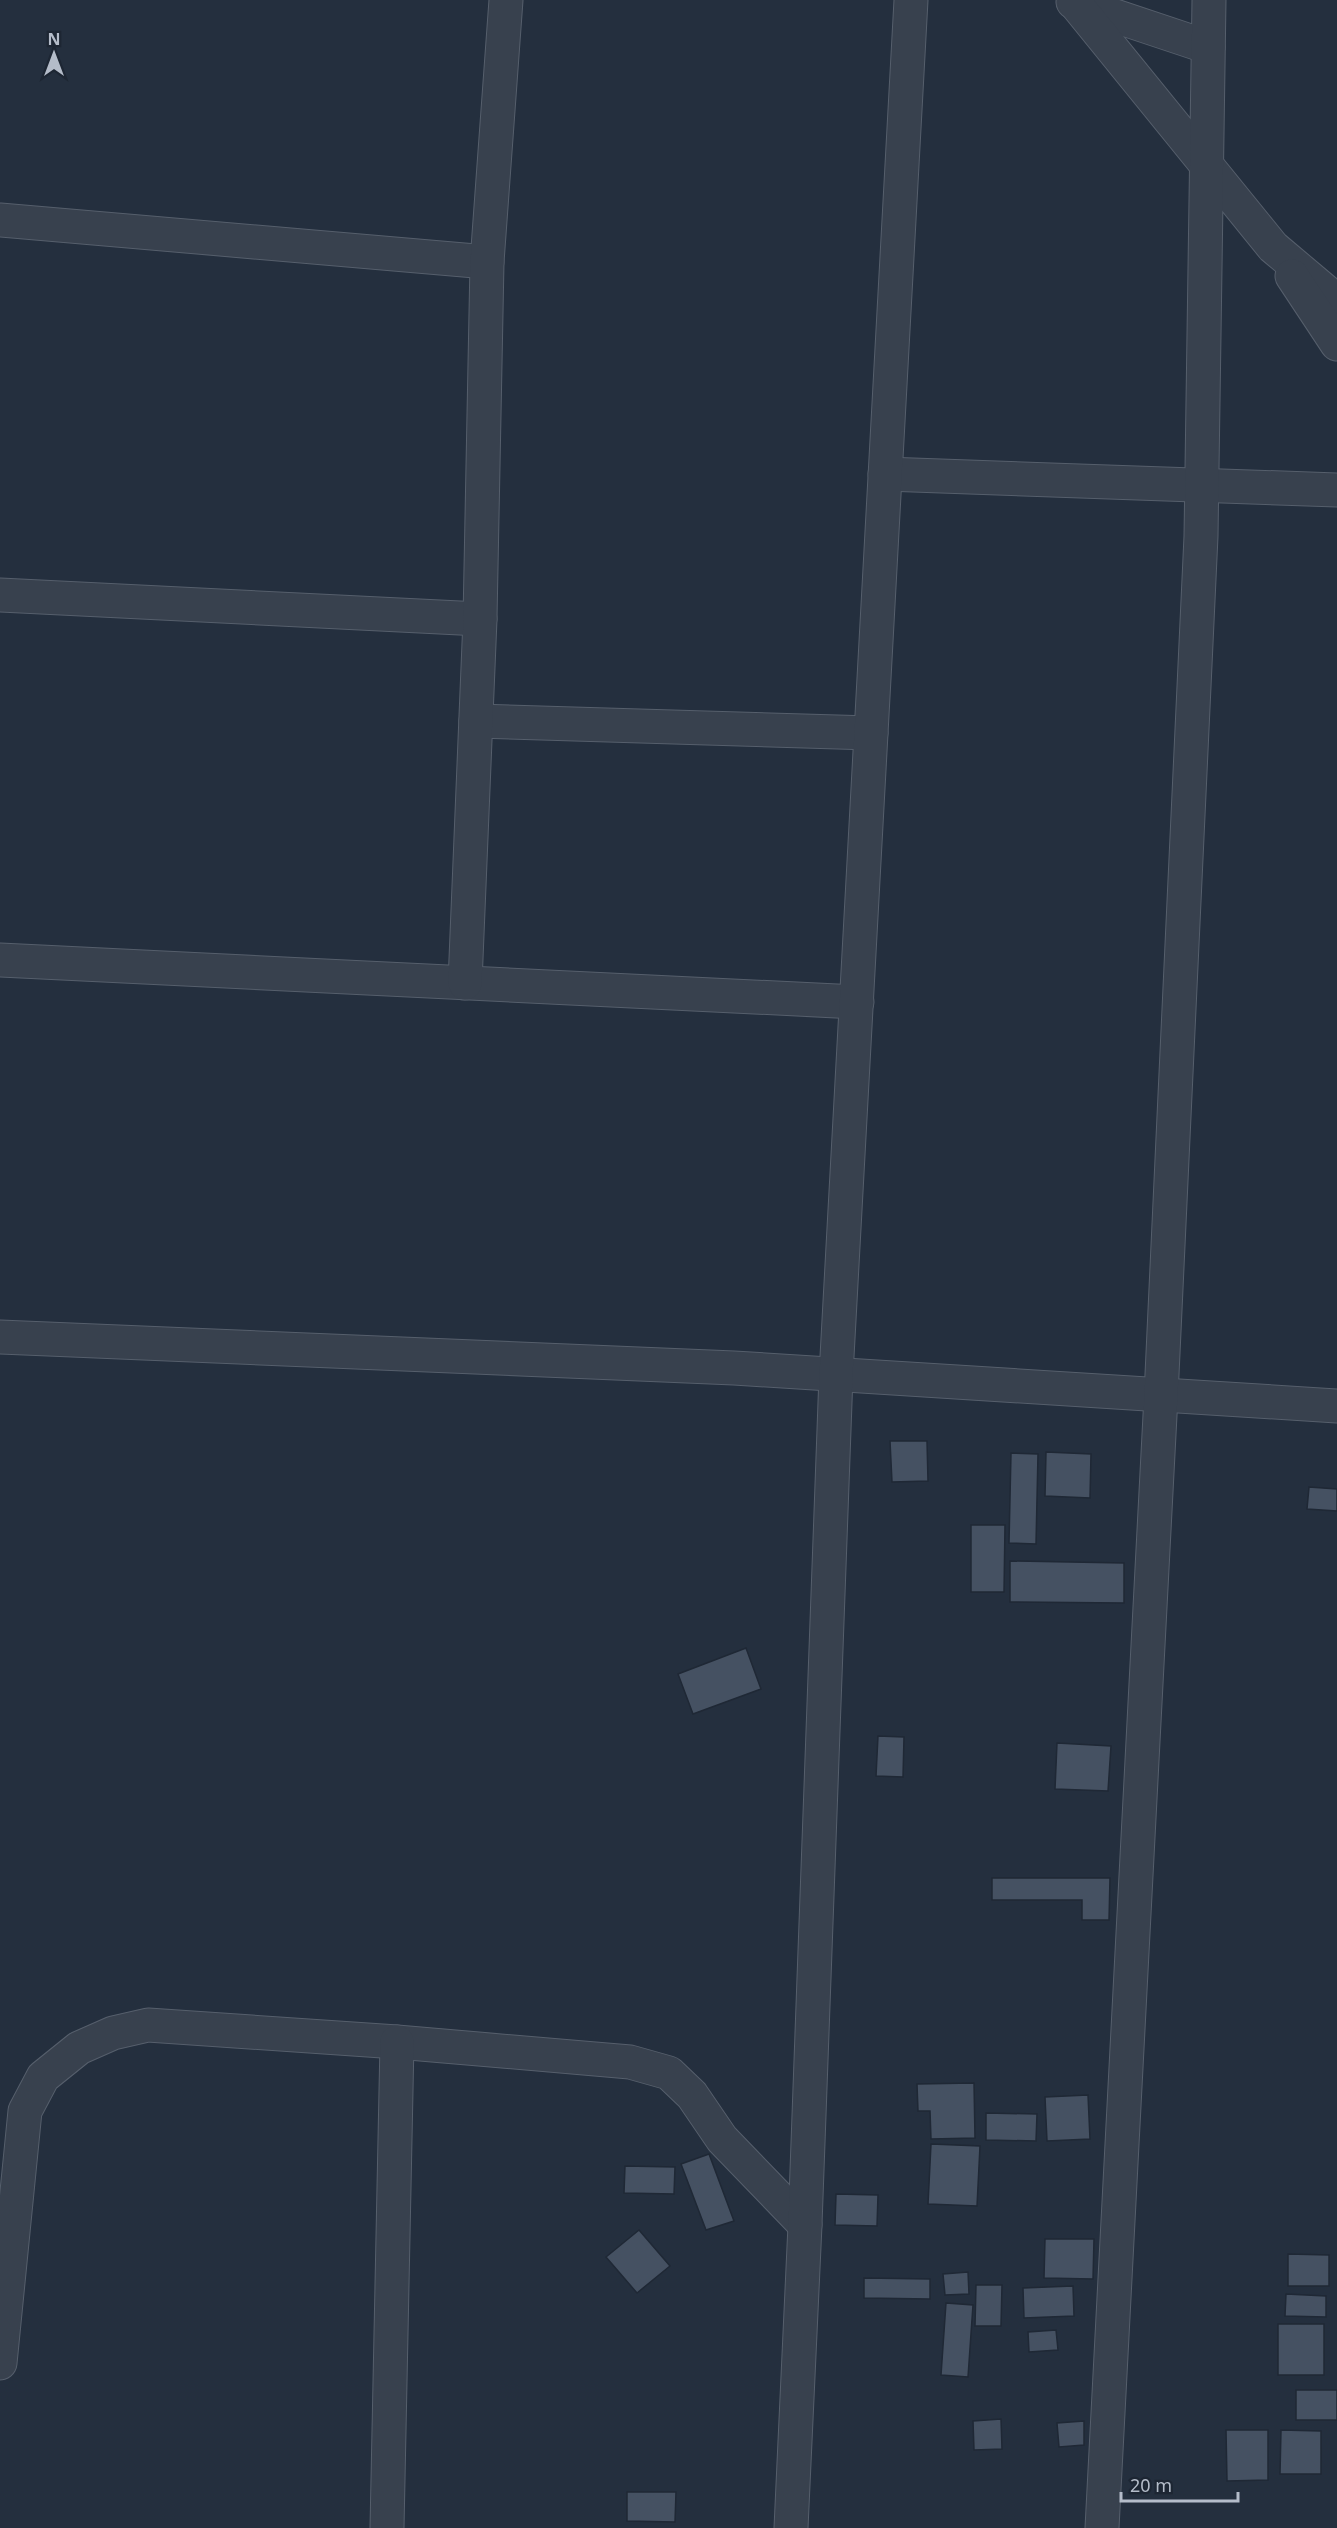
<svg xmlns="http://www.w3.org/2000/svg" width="1337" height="2528" viewBox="0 0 1337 2528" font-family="'Noto Sans',sans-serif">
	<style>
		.building { fill: #455162; stroke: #1f2835; stroke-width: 1.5 }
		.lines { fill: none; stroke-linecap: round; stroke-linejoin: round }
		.minor-casing { stroke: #565f6c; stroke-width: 35 }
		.minor { stroke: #38414e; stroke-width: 33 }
	</style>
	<rect width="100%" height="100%" fill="#242f3e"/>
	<!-- building -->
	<g class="building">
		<path d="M890,1441H927L928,1481L892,1482Z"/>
		<path d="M1046,1452L1091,1454L1090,1498L1045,1496Z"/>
		<path d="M1011,1453L1038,1454L1036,1544L1009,1543Z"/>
		<path d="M1309,1487L1337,1489V1511L1307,1509Z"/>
		<path d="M971,1525H1005L1004,1592H971Z"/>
		<path d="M1010,1561L1124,1563V1603L1010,1602Z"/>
		<path d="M746,1648L761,1689L693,1714L678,1674Z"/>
		<path d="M878,1736L904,1737L903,1777L876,1776Z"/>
		<path d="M1057,1743L1111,1746L1108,1791L1055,1789Z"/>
		<path d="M992,1878H1110L1109,1920H1082V1900H992Z"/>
		<path d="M974,2083L975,2138L931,2139L930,2111H918L917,2084Z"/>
		<path d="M1088,2095L1090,2139L1047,2141L1045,2097Z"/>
		<path d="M986,2113L1037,2114L1036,2141L986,2140Z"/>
		<path d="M931,2144L980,2146L977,2206L928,2204Z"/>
		<path d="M709,2154L734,2221L706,2230L681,2164Z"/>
		<path d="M625,2166L675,2167L674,2194L624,2193Z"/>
		<path d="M836,2194L878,2195L877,2226L835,2225Z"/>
		<path d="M639,2230L670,2266L637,2293L606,2257Z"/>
		<path d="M1045,2239H1094L1093,2279L1044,2278Z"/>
		<path d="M1288,2254L1329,2255V2286H1288Z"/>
		<path d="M968,2272L969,2294L945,2295L943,2274Z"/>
		<path d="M864,2278L930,2279V2299L864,2298Z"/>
		<path d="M976,2285H1002L1001,2326H975Z"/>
		<path d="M1073,2286L1074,2316L1024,2318L1023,2288Z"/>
		<path d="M1286,2294L1326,2296V2317L1285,2316Z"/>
		<path d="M946,2303L973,2305L968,2377L941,2375Z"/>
		<rect x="1278" y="2324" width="46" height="51"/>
		<path d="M1056,2330L1058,2350L1029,2352L1028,2332Z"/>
		<rect x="1296" y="2390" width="41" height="30"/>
		<path d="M1001,2419L1002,2449L974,2450L973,2421Z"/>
		<path d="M1084,2421V2445L1059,2447L1057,2423Z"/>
		<path d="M1226,2430H1268V2480L1227,2481Z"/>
		<path d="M1281,2430L1321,2431V2474H1280Z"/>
		<path d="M627,2492H676L675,2522L627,2521Z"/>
	</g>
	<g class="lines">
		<defs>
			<g id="minor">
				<path d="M1073,2L1208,47"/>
				<path d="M1075,3L1273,247L1337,301"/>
				<path d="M0,220L487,262"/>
				<path d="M1292,276L1337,344"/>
				<path d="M885,474L1337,490"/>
				<path d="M0,595L480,619"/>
				<path d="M476,721L871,733"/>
				<path d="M0,960L857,1002"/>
				<path d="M465,983L480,619L487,262L506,0"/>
				<path d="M0,1337L734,1368L1337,1406"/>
				<path d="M0,2363L25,2111L43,2077L79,2048L113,2033L148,2025L397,2042L630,2062L669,2073L692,2095L722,2139L805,2225"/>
				<path d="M387,2528L397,2042"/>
				<path d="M791,2528L805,2225L836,1375L911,0"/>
				<path d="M1102,2528L1161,1396L1201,536L1209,0"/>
			</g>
		</defs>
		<!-- minor casing -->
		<use href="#minor" class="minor-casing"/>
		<!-- minor -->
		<use href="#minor" class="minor"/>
	</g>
	<!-- north arrow -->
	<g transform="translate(54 54)" stroke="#1d2633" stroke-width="4.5" paint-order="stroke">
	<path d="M0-4.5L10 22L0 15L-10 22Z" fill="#b4bcc9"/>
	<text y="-9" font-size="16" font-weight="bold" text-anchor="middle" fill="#b4bcc9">N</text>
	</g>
	<!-- scale -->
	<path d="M1121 2492v9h117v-9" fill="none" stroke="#b4bcc9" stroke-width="3"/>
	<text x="1130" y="2492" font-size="18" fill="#b4bcc9" stroke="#1d2633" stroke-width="4.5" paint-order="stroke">20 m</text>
</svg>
